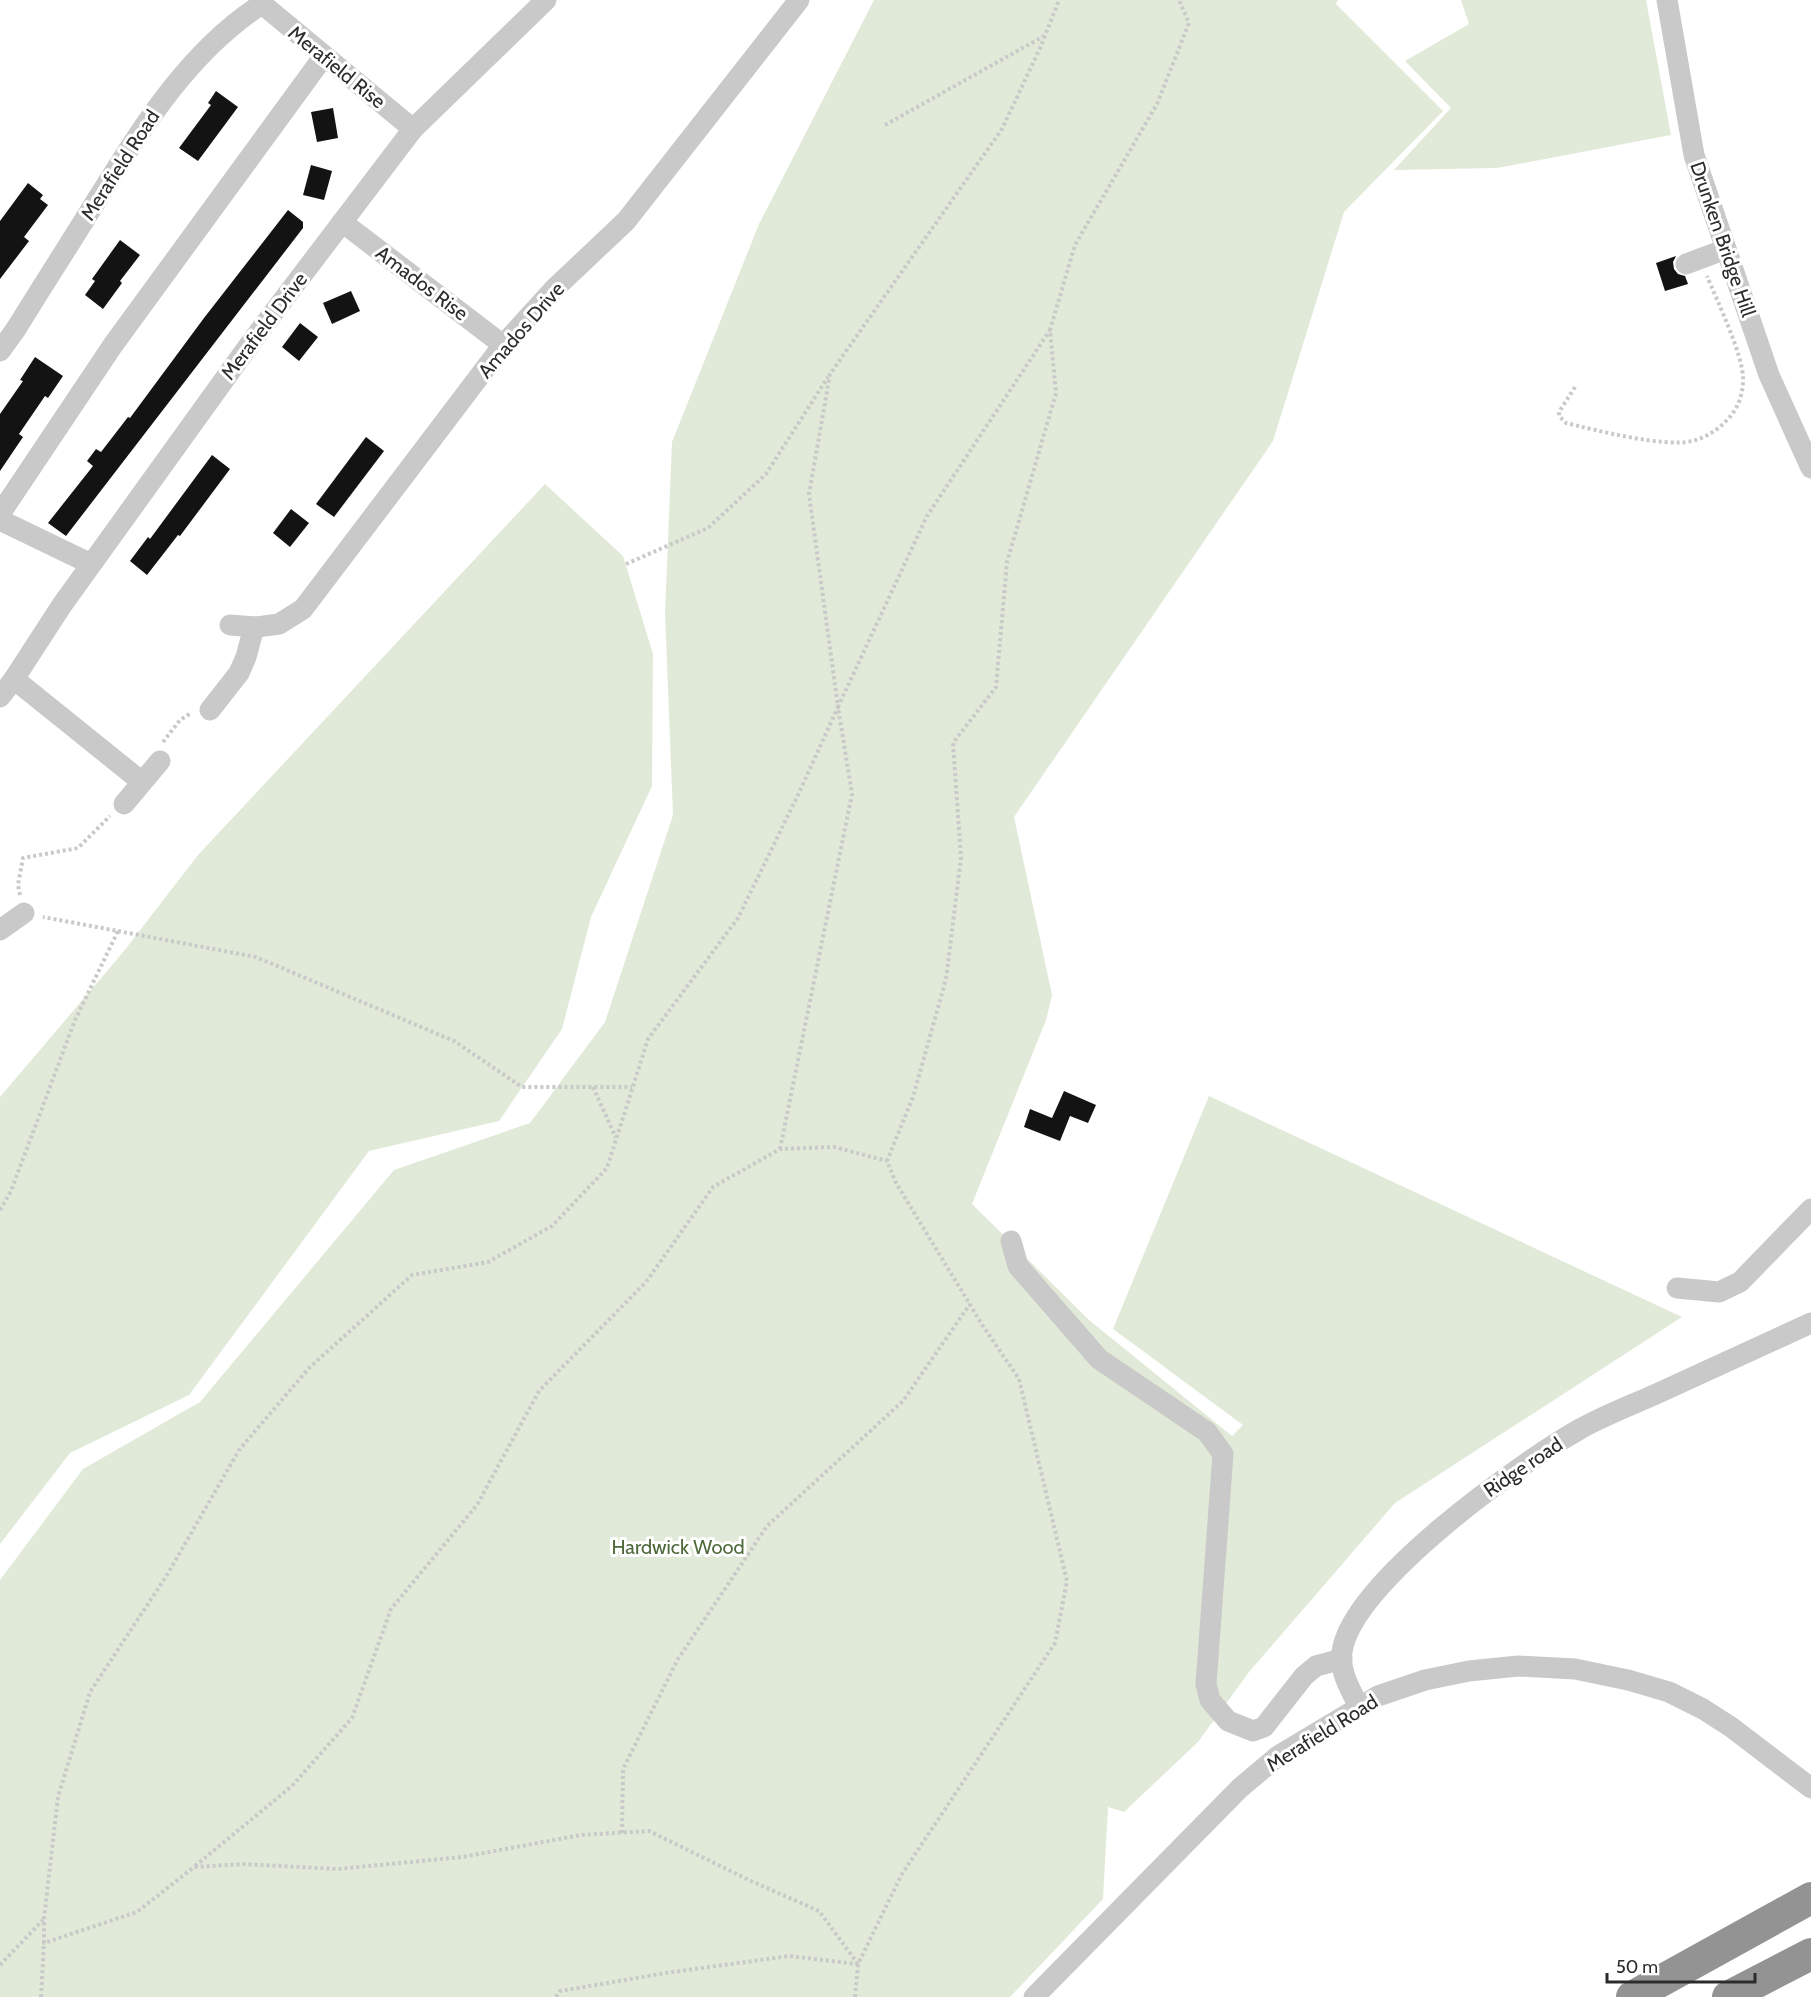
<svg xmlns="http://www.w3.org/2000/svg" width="1811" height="1997" viewBox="0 0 1811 1997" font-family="Cabin,sans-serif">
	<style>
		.green { fill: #e1ead8 }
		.building { fill: #131313 }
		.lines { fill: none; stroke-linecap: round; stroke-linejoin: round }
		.path { stroke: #c9c9c9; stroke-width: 4; stroke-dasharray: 3 3; stroke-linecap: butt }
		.minor { stroke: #c9c9c9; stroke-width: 21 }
		.highway { stroke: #939393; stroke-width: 32 }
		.labels { text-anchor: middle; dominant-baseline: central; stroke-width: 6; stroke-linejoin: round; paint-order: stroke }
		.street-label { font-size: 20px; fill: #2c2c2c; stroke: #fff }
		.park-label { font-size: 20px; fill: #4d6839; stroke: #fff }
	</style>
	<rect width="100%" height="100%" fill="#fff"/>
	<!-- green -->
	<g class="green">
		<path d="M874,0H1338L1336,4L1443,111L1344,212L1273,441L1014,817L1052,995L1046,1020L972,1204L1089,1320L1232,1436L1243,1425L1113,1329L1209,1096L1682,1317L1395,1503L1249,1672L1198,1742L1124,1812L1108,1807L1103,1899L1010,1997H0V1580L83,1469L200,1402L394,1170L530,1123L605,1022L673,815L665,613L672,442L759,224Z"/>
		<path d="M1461,0H1646L1671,135L1497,168L1394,170L1451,108L1405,61L1469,24Z"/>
		<path d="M545,484L623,556L653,654L652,786L591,917L562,1029L499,1121L369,1151L189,1395L70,1453L0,1544V1097L124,951L198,855Z"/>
	</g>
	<!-- building -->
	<g class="building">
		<path d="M216,91L238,107L198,161L179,148L211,105L208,103Z"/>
		<path d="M333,108L338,138L317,142L311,112Z"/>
		<path d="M311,165L332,171L324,200L303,195Z"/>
		<path d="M28,183L43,195L40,199L48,205L24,237L29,241L0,279V221Z"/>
		<path d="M288,210L303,222V228L66,536L48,523L93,466L87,461L96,449L101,452L128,417L130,418L204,318Z"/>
		<path d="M120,240L140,255L120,281L122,283L103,309L85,295L95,281L92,279Z"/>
		<path d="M1676,256L1673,262L1674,269L1678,274L1685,276L1688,284L1665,291L1656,263Z"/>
		<path d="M351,291L360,311L332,324L323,303Z"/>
		<path d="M300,323L318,337L299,361L282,347Z"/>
		<path d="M35,357L63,376L48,398L45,396L19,434L23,437L0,471V414L23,381L20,380Z"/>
		<path d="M366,437L384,451L334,517L316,504Z"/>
		<path d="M212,455L230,469L180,536L178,535L147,575L130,561L148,537L150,539Z"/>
		<path d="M291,509L309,523L290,547L273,533Z"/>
		<path d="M1064,1091L1096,1105L1088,1123L1070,1116L1060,1141L1024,1127L1030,1109L1052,1118Z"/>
	</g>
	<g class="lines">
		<!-- path -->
		<g class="path">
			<path d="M885,125L1044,36"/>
			<path d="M1575,387L1559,412V416L1566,423C1595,430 1665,448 1692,441C1705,438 1718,430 1727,420C1738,409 1743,395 1743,379C1743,354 1717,301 1707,276"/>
			<path d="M626,564L708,528L766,474L828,377"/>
			<path d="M163,742L180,720L191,713"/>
			<path d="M20,895L18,885L23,858L78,848L110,816"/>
			<path d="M118,931L256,957L454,1041L522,1087H632"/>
			<path d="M593,1087L616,1138"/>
			<path d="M780,1149L852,794L838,707L927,516L1050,330"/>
			<path d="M0,1210L11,1191L75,1020L118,931L43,917"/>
			<path d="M622,1833L623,1769L678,1659L767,1526L903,1401L970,1304"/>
			<path d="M195,1866L292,1786L352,1718L391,1609L477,1505L539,1391L646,1282L713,1187L780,1149L834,1147L887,1161"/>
			<path d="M858,1964L819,1911L751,1881L649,1831L581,1835L462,1857L338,1869L243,1864L194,1867L137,1912L44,1943V1919L58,1797L90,1692L167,1575L239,1450L309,1368L412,1275L488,1262L552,1226L607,1168L648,1039L738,918L798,795L838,707L809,494L830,374L1002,129L1041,46L1059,0"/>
			<path d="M0,1965L43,1920"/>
			<path d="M41,1997L44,1943"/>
			<path d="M556,1997L560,1991L666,1973L789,1956L857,1964"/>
			<path d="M855,1997L858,1964L902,1874L1055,1643L1067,1581L1019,1379L983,1326L896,1183L887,1161L913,1097L946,979L961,858L953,743L996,687L1007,562L1056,393L1050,330L1075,245L1157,104L1189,23L1179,0"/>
		</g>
		<!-- minor -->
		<g class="minor">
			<path d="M1667,0L1694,155L1769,375L1811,468"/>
			<path d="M262,4L413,129"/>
			<path d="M342,222L503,345"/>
			<path d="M1686,264L1726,249"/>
			<path d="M0,351L16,329C43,285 71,242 98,198C143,126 190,50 262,4L263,0"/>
			<path d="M0,514L113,345L324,56"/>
			<path d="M0,520L91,564"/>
			<path d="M230,625L257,627L279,624L303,609L503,345L553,290L626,221L799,0"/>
			<path d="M0,697L14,679"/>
			<path d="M210,710L239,673L246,657L254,627"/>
			<path d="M142,782L14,679L62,605L255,337L413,129L546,0"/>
			<path d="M124,804L160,761"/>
			<path d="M0,930L24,913"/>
			<path d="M1011,1241L1018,1266L1099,1359L1207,1432L1223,1454L1206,1684L1210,1700L1228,1721L1253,1731L1264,1727L1304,1676L1316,1666L1342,1659"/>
			<path d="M1677,1288L1719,1292L1740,1282L1811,1209"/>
			<path d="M1359,1707C1351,1690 1339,1672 1342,1652C1351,1583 1520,1463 1580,1429C1603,1416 1629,1406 1654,1395C1706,1371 1759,1347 1811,1323"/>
			<path d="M1034,1997L1240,1788L1278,1756L1378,1696L1425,1680L1469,1671L1518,1666L1575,1669L1628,1680L1669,1692L1703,1709L1731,1727L1811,1788"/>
		</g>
		<!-- highway -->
		<g class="highway">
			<path d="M1632,1997L1811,1898"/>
			<path d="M1728,1997L1811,1954"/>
		</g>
	</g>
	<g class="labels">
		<!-- street labels -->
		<g class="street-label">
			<text transform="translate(337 67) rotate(39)">Merafield Rise</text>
			<text transform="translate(120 165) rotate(-57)">Merafield Road</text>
			<text transform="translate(1723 239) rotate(71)">Drunken Bridge Hill</text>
			<text transform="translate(422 283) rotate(37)">Amados Rise</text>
			<text transform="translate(264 326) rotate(-53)">Merafield Drive</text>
			<text transform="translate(521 330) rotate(-49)">Amados Drive</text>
			<text transform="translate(1523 1467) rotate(-34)">Ridge road</text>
			<text transform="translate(1322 1733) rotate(-32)">Merafield Road</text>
		</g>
		<!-- park labels -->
		<g class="park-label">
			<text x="678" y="1547">Hardwick Wood</text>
		</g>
	</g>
	<!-- scale -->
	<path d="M1607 1973v9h148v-9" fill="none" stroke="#2c2c2c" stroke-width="3"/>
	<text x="1616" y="1973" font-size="18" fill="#2c2c2c" stroke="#ffffff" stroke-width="4.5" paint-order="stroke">50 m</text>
</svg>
